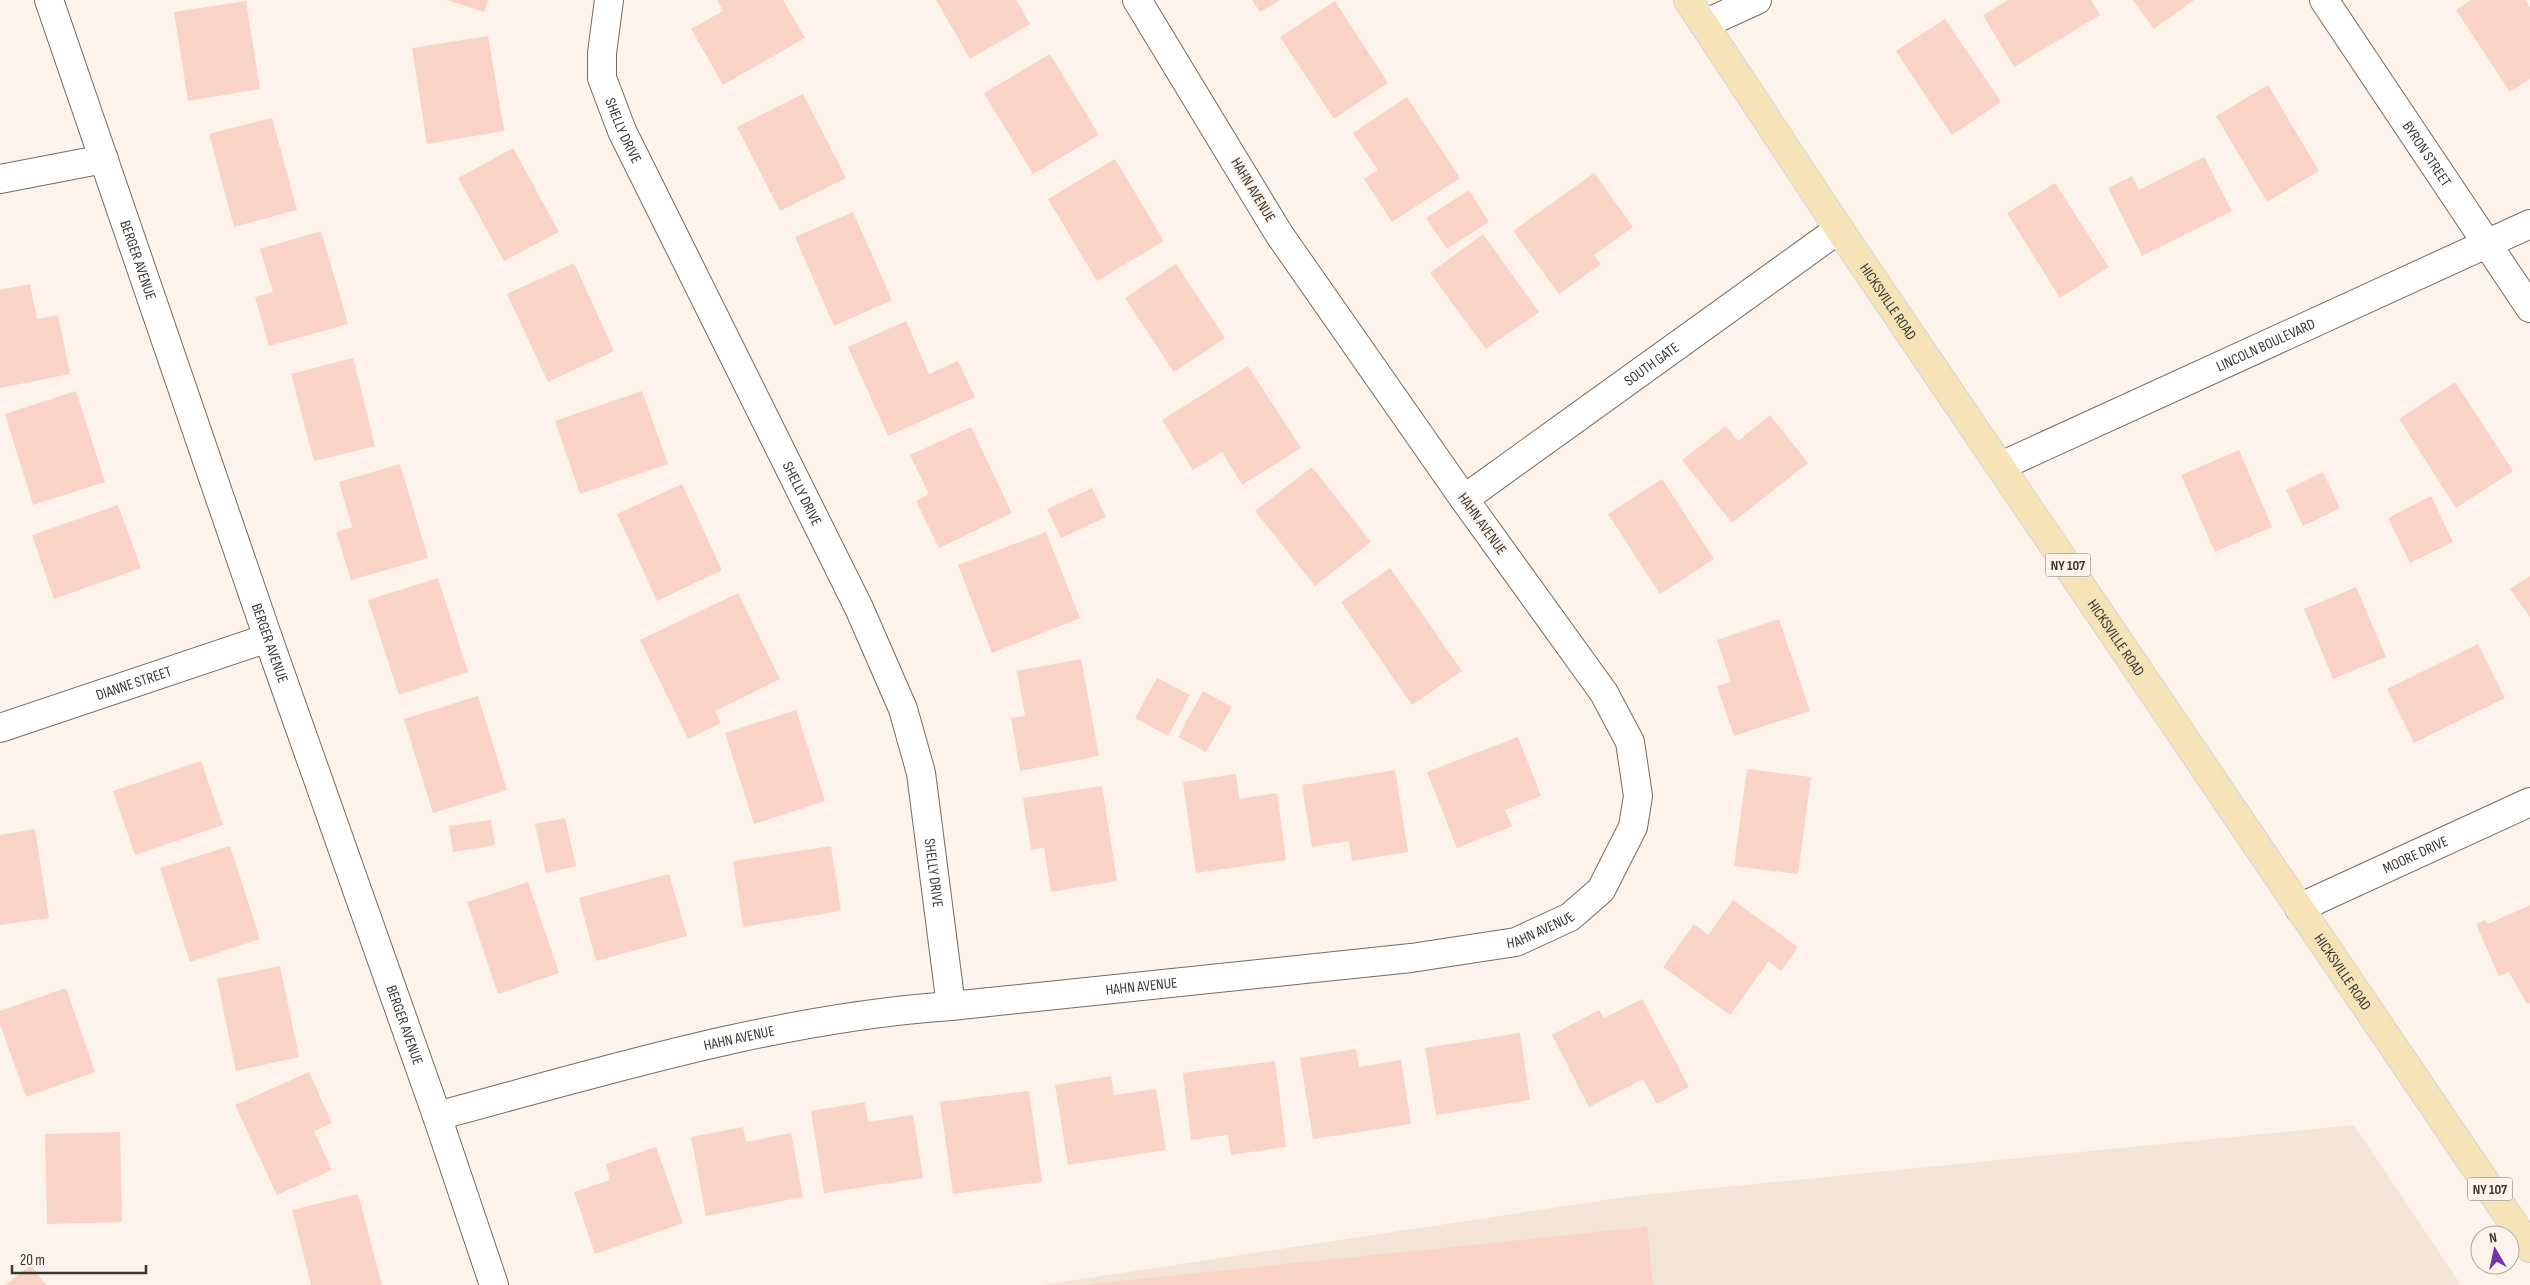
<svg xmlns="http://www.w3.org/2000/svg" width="2530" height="1285" viewBox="0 0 2530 1285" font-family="'Sofia Sans Condensed',sans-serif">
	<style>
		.built { fill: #f4e4d6 }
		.building { fill: #f9d3c5 }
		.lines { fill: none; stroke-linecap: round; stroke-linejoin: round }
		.minor-casing { stroke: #746b63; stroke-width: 30 }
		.primary-casing { stroke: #d4d3d2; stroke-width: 30 }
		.minor { stroke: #fff; stroke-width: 28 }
		.primary { stroke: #f6e3b8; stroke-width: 28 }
		.labels { text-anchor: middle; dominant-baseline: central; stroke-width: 4.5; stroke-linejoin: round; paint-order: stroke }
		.shield { fill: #fef3ea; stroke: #756f69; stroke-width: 1 }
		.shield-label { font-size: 14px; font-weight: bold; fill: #3a3632 }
		.street-label { font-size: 15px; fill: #3a3632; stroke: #fef3ea }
	</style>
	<rect width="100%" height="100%" fill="#fef3ea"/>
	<!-- built -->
	<path class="built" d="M2354,1125L2461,1285H1042L1632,1196Z"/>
	<!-- building -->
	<g class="building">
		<path d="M447,0H488L484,12Z"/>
		<path d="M717,0H783L805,38L723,85L691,29L723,11Z"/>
		<path d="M936,0H1016L1030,24L970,59Z"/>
		<path d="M1252,0H1280L1260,12Z"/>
		<path d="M2008,0H2091L2100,15L2014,67L1983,15Z"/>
		<path d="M2133,0H2194L2154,29Z"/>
		<path d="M2471,0H2525L2530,8V79L2510,92L2456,10Z"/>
		<path d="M246,1L260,89L188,101L174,12Z"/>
		<path d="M1335,1L1388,83L1334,119L1280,37Z"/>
		<path d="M1945,19L2001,102L1952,135L1896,51Z"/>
		<path d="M488,36L504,131L427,144L412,48Z"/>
		<path d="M1050,54L1099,135L1033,174L984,93Z"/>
		<path d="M2268,85L2319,171L2267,202L2216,116Z"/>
		<path d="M803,94L846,178L780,211L737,127Z"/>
		<path d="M1407,97L1460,178L1392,222L1364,179L1378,170L1353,133Z"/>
		<path d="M272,118L297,210L234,227L209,134Z"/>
		<path d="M513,148L559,232L504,261L458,178Z"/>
		<path d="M2204,157L2232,211L2142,256L2108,188L2132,176L2139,190Z"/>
		<path d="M1115,159L1164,241L1097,281L1048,199Z"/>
		<path d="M1594,173L1633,227L1594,255L1601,264L1559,294L1513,231Z"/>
		<path d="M2055,183L2109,267L2060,298L2007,213Z"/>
		<path d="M1469,190L1489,222L1447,249L1426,218Z"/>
		<path d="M853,212L892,300L834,326L795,237Z"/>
		<path d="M321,231L348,324L269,346L255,297L273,292L260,249Z"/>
		<path d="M1483,234L1539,312L1486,349L1430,273Z"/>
		<path d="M574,263L614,351L548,382L507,294Z"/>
		<path d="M1176,264L1225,338L1174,372L1125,298Z"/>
		<path d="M30,284L37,319L58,315L70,374L0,388V290Z"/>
		<path d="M906,321L929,374L958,361L975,397L888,436L848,347Z"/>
		<path d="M353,358L375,446L314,461L291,374Z"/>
		<path d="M1248,366L1301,448L1242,485L1222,452L1193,470L1162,420Z"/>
		<path d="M2455,382L2513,471L2456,508L2399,419Z"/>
		<path d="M76,391L105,482L33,505L5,414Z"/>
		<path d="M642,391L668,464L580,494L555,421Z"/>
		<path d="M1770,415L1808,463L1732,523L1682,460L1726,426L1738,441Z"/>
		<path d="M971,427L1012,513L939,548L916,501L929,494L910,455Z"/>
		<path d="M2239,450L2272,527L2215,552L2181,475Z"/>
		<path d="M400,464L428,558L351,580L336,532L352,527L339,482Z"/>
		<path d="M1312,467L1371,542L1315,586L1255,511Z"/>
		<path d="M2323,472L2340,508L2303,526L2286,490Z"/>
		<path d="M1662,479L1714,559L1660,594L1608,514Z"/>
		<path d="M682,484L722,570L657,601L617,514Z"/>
		<path d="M1092,488L1106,517L1061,538L1047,509Z"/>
		<path d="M2431,496L2453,542L2410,563L2388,518Z"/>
		<path d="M118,505L141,568L54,599L32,535Z"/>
		<path d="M1046,532L1080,618L992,653L958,565Z"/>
		<path d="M1390,568L1462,671L1412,705L1341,602Z"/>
		<path d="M2530,576V617L2510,589Z"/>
		<path d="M438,578L468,672L399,695L368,600Z"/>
		<path d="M2356,587L2386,657L2333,679L2304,609Z"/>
		<path d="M738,593L780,679L715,711L721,723L688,739L640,640Z"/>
		<path d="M1779,619L1810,711L1734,736L1717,686L1731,682L1717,640Z"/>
		<path d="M2478,644L2505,698L2414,743L2387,689Z"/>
		<path d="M1081,659L1099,756L1020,771L1011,718L1025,716L1017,671Z"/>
		<path d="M1157,678L1190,695L1168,736L1135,718Z"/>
		<path d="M1203,691L1232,707L1206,752L1178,737Z"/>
		<path d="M478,696L507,790L433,813L404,719Z"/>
		<path d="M796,710L825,801L754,824L725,733Z"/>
		<path d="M1518,737L1541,796L1505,810L1512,826L1457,848L1427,772Z"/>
		<path d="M201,761L223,825L135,855L113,791Z"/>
		<path d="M1747,769L1811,777L1798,874L1734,866Z"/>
		<path d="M1395,770L1408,852L1352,861L1349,841L1312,847L1302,785Z"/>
		<path d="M1236,774L1239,799L1277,793L1286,860L1196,873L1183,782Z"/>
		<path d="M1102,786L1117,881L1051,892L1044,848L1031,850L1023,798Z"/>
		<path d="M565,818L576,866L546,873L535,824Z"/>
		<path d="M491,820L495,845L453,852L449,826Z"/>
		<path d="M35,829L49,918L0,925V835Z"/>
		<path d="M230,846L260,939L190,962L160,868Z"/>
		<path d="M831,846L841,911L743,927L733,861Z"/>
		<path d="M669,874L687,936L596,961L579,898Z"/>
		<path d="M528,882L559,973L498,994L467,902Z"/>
		<path d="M1733,900L1798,947L1781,971L1769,961L1730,1015L1663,967L1694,924L1708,935Z"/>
		<path d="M2530,905V1003L2527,1004L2509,972L2499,976L2476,924L2485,920L2488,924Z"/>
		<path d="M280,966L299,1057L236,1071L217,979Z"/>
		<path d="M66,988L95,1072L26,1097L0,1024V1011Z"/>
		<path d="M1642,999L1689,1087L1657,1104L1643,1079L1589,1107L1552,1035L1599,1010L1604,1018Z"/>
		<path d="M1520,1033L1530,1100L1436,1115L1425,1048Z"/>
		<path d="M1356,1049L1359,1067L1401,1060L1411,1124L1313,1139L1300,1058Z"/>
		<path d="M1275,1061L1286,1147L1231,1155L1228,1135L1191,1140L1183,1073Z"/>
		<path d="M309,1072L332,1123L314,1131L332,1170L277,1195L235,1105Z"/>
		<path d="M1111,1076L1114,1095L1156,1089L1166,1150L1068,1165L1055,1085Z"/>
		<path d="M1029,1091L1042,1182L953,1194L940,1102Z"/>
		<path d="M865,1102L868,1122L913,1115L923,1178L824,1193L811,1111Z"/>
		<path d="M743,1127L746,1142L791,1133L803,1197L706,1216L691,1137Z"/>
		<path d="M120,1132L122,1222L47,1224L45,1134Z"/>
		<path d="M656,1147L683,1223L595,1254L574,1192L610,1180L606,1164Z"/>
		<path d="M358,1194L382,1285H311L292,1210Z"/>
		<path d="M1647,1227L1653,1285H1090V1284Z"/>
		<path d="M31,1265L46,1285H5Z"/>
	</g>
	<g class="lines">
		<defs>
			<g id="minor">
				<path id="s1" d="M49,0L268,638L437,1116L494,1285"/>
				<path id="s2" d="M609,0L602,53V78L622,131L859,608L903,709L921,773L951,1006"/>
				<path id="s3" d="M2324,0L2530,308"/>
				<path d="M1704,24L1757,0"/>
				<path d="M0,179L104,159"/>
				<path id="s4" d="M2001,466L2530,224"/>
				<path id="s5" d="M1464,499L1839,229"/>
				<path id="s6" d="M0,728L268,638"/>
				<path id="s7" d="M2299,908L2530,802"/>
				<path id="s8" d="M437,1116C605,1071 776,1018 951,1006L1411,958L1516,942L1570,917L1601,890L1633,827L1638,796L1630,742L1604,693L1464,499L1279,234L1137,0"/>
			</g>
			<g id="primary">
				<path id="s9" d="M1688,0L1839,229L2530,1248"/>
			</g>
		</defs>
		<!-- minor casing -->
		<use href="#minor" class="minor-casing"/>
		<!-- primary casing -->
		<use href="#primary" class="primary-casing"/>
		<!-- minor -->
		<use href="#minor" class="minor"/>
		<!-- primary -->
		<use href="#primary" class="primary"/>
	</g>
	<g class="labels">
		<!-- shield labels -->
		<g class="shield">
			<rect x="2045.5" y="553.5" width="45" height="23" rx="4"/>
			<rect x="2467.5" y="1177.5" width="45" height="23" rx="4"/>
		</g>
		<g class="shield-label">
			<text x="2068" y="565">NY 107</text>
			<text x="2490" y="1189">NY 107</text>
		</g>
		<!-- street labels -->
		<g class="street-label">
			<text stroke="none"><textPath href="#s2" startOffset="135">SHELLY DRIVE</textPath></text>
			<text stroke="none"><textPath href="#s3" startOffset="185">BYRON STREET</textPath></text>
			<text transform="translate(1253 190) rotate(59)">HAHN AVENUE</text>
			<text stroke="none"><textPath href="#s1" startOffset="275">BERGER AVENUE</textPath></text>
			<text stroke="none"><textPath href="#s9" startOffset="362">HICKSVILLE ROAD</textPath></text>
			<text stroke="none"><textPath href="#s4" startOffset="291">LINCOLN BOULEVARD</textPath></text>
			<text stroke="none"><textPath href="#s5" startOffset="231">SOUTH GATE</textPath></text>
			<text stroke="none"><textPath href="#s2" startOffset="540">SHELLY DRIVE</textPath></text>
			<text transform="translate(1482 524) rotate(54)">HAHN AVENUE</text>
			<text stroke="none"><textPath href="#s9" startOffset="768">HICKSVILLE ROAD</textPath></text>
			<text stroke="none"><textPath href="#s1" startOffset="680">BERGER AVENUE</textPath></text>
			<text stroke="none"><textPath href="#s6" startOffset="141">DIANNE STREET</textPath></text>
			<text stroke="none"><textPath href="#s7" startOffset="128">MOORE DRIVE</textPath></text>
			<text stroke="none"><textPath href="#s2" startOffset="945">SHELLY DRIVE</textPath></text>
			<text stroke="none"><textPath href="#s8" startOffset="1122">HAHN AVENUE</textPath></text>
			<text stroke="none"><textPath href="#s9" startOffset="1172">HICKSVILLE ROAD</textPath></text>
			<text stroke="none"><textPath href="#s8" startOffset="718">HAHN AVENUE</textPath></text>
			<text stroke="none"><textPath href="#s1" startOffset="1085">BERGER AVENUE</textPath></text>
			<text stroke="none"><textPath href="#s8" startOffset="312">HAHN AVENUE</textPath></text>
		</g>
	</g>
	<!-- north arrow -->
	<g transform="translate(2495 1250) rotate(351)"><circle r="24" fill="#fef3ea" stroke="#b0a7a0"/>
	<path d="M0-4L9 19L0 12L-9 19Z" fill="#7632a6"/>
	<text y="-8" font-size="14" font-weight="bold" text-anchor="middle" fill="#3a3632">N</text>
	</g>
	<!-- scale -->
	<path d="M12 1265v8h134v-8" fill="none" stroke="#3a3632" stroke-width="2.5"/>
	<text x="20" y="1265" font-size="15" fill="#3a3632" stroke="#fef3ea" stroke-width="4" paint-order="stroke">20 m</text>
</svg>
